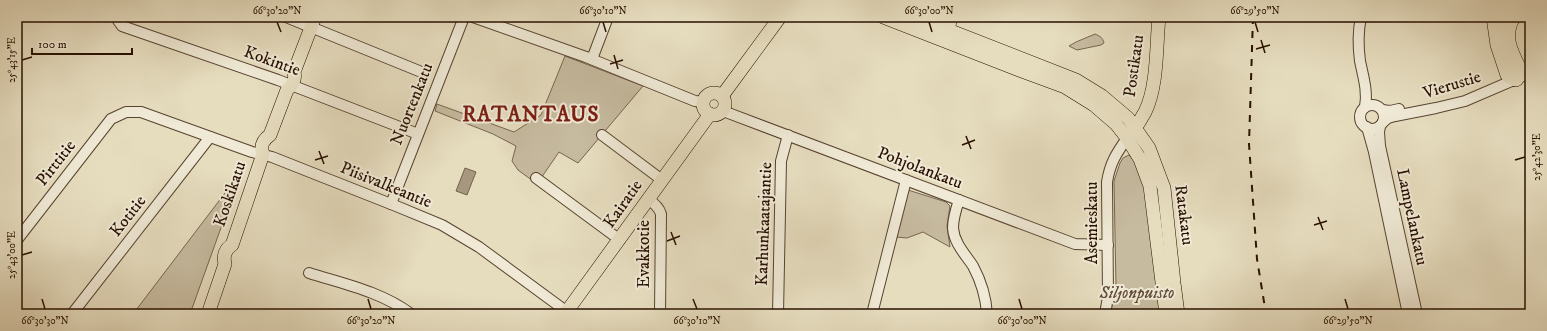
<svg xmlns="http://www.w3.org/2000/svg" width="1547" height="331" viewBox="0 0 1547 331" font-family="'IM FELL DW Pica',serif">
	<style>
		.green { fill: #c6ba9f; stroke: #786550 }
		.water { fill: #a6977e; stroke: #74614c }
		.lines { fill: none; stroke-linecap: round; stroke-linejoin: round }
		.minor-casing { stroke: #584330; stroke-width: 12 }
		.major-casing { stroke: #291000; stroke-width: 14 }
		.highway-casing { stroke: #291000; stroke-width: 16 }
		.minor { stroke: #efe9d5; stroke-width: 10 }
		.major { stroke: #e6ddbf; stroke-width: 13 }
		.highway { stroke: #e6ddbf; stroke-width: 15 }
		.rail { stroke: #291000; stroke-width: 2; stroke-dasharray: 7 7; stroke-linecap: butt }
		.ticks { fill: none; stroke: #291000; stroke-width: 1.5 }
		.labels { text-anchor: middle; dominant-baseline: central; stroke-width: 4; stroke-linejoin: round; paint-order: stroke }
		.street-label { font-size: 17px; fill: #291000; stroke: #efe9d5 }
		.park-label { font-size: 17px; font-style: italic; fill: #604c38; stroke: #efe9d5 }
		.district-label { font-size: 21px; font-weight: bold; letter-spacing: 1px; fill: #7a1f14; stroke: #efe9d5 }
		.neatline { fill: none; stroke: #291000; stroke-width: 1.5 }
		.ticks-label { font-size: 10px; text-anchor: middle; fill: #291000 }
	</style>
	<rect width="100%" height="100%" fill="#e6ddbf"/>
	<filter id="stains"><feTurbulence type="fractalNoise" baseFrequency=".005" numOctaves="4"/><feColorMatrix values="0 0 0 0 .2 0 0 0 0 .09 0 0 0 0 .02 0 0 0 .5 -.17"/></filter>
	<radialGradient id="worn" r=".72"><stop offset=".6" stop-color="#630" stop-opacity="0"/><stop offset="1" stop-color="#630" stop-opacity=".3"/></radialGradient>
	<!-- green -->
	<g class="green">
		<path d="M1095,34C1100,36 1103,38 1104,43L1101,45L1077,50L1069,46L1076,42Z"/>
		<path d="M565,56L643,86L578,163L559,152L537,184L518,170L512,161L516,146L493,134L435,111L437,104L514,132L541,115Z"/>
		<path d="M1129,155L1137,164L1145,183L1161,314H1110L1116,288L1114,181L1120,163L1123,158Z"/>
		<path d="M241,172L190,314H133Z"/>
		<path d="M908,190L946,202L950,206L947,226L950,247L923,232L907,238L895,237Z"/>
	</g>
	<!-- water -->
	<path class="water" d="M465,168L476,172L467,195L456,191Z"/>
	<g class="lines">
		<defs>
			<g id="minor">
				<path d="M118,17L117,19L122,26L278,80L418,134"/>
				<path d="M286,17L419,71"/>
				<path d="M473,17L586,57L695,101L704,102"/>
				<path d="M1361,17C1358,31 1358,46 1360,61C1363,76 1368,91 1365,107"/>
				<path d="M592,59L608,17"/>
				<circle cx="1372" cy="117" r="12"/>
				<path d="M1382,110L1390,111L1399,109"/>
				<path d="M723,111L1075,244L1108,245"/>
				<path d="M1383,122L1388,118L1395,116L1436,108L1465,101L1530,73"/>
				<path d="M1380,126L1379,132L1380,146L1417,314"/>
				<path d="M1367,127L1374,152L1408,314"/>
				<path d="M602,135L662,180"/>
				<path d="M536,178L620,240"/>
				<path d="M648,199C654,203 659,207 661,214L660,314"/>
				<path d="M959,200C956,209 953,218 953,228C954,243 965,254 973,266C981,281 986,297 987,314"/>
				<path d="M391,204L464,17"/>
				<path d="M17,240L111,119L126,112H141L252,152L272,157L396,206L442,225L479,247L570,314"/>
				<path d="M309,273C344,284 382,292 411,314"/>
				<path d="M72,314L210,137"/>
				<path d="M778,314L781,161L788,135"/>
				<path d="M872,314L906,180"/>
				<path d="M1105,314L1108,297L1107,182C1110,163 1116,154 1127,138"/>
			</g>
			<g id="major">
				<path d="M883,17L1019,70L1065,87L1094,105L1116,124L1127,138L1140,159L1150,186L1166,314"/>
				<path d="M915,17L1076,80L1102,96L1128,118L1149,148L1164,188L1174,283L1178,314"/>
				<path d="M946,38L951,17"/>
				<circle cx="714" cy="104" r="11"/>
				<path d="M722,96L780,17"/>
				<path d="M1131,133C1136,127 1141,120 1145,112C1158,86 1156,46 1159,17"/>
				<path d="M208,314L225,264C223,256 225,249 232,245L263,154C260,145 263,140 270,135L287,90C293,85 296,80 294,72L315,17"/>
				<path d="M565,314L710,114"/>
			</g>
			<path id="highway" d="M1494,17L1498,45L1508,75L1516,79L1520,71C1511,53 1501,36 1513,17"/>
		</defs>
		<!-- minor casing -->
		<use href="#minor" class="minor-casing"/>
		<!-- major casing -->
		<use href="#major" class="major-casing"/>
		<!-- highway casing -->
		<use href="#highway" class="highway-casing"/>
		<!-- minor -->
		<use href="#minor" class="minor"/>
		<!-- major -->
		<use href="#major" class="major"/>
		<!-- highway -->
		<use href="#highway" class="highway"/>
		<!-- rail -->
		<path class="rail" d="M1253,17L1249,144L1257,259L1266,314"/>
	</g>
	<!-- ticks -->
	<path class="ticks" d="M277,22L281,32M603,22L606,32M929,22L932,32M1255,22L1258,32M1261,40L1265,53M1256,49L1270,45M614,55L618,69M22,60L32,57M610,64L623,60M966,136L971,149M962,145L975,140M319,151L324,164M315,160L328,156M1515,160L1525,157M1318,217L1323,230M1314,225L1327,221M671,232L676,245M667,241L680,236M22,255L32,252M42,299L45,309M368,299L371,309M693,299L697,309M1019,299L1022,309M1345,299L1348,309"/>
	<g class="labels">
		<!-- street labels -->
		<g class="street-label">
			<text transform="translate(272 61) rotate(20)">Kokintie</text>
			<text transform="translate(1134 66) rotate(-82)">Postikatu</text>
			<text transform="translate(1452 85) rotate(-17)">Vierustie</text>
			<text transform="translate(412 104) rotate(-68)">Nuortenkatu</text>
			<text transform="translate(56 163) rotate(-52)">Pirttitie</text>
			<text transform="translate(920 168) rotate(21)">Pohjolankatu</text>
			<text transform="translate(386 185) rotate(22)">Piisivalkeantie</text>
			<text transform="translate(230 194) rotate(-71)">Koskikatu</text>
			<text transform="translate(623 204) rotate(-55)">Kairatie</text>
			<text transform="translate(1184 215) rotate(83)">Ratakatu</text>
			<text transform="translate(128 216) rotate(-52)">Kotitie</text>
			<text transform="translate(1412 217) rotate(78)">Lampelankatu</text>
			<text transform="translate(1092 223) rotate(-90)">Asemieskatu</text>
			<text transform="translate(764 224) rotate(-88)">Karhunkaatajantie</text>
			<text transform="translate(644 254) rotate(-90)">Evakkotie</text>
		</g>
		<!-- park labels -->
		<g class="park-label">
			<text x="1137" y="293">Siljonpuisto</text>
		</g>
		<!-- district labels -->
		<g class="district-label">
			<text x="531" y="115">RATANTAUS</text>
		</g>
	</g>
	<!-- margin -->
	<rect width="1547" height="331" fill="none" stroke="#e6ddbf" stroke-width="44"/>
	<!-- scale -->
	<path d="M32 48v6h100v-6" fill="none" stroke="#291000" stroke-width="2"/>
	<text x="38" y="48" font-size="12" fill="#291000" stroke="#efe9d5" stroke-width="3" paint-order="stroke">100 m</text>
	<rect x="22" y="22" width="1503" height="287" class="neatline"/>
	<g class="ticks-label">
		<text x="277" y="14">66°30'20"N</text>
		<text x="603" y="14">66°30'10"N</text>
		<text x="929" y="14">66°30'00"N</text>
		<text x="1255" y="14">66°29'50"N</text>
		<text transform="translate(11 60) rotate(-90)" y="4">25°43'15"E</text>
		<text transform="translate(1536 157) rotate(-90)" y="4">25°42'30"E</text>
		<text transform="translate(11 255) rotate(-90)" y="4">25°43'00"E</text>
		<text x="45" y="324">66°30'30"N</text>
		<text x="371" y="324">66°30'20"N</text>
		<text x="697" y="324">66°30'10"N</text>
		<text x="1022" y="324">66°30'00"N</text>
		<text x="1348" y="324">66°29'50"N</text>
	</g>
	<rect width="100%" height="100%" filter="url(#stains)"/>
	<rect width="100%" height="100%" fill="url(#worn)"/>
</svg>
